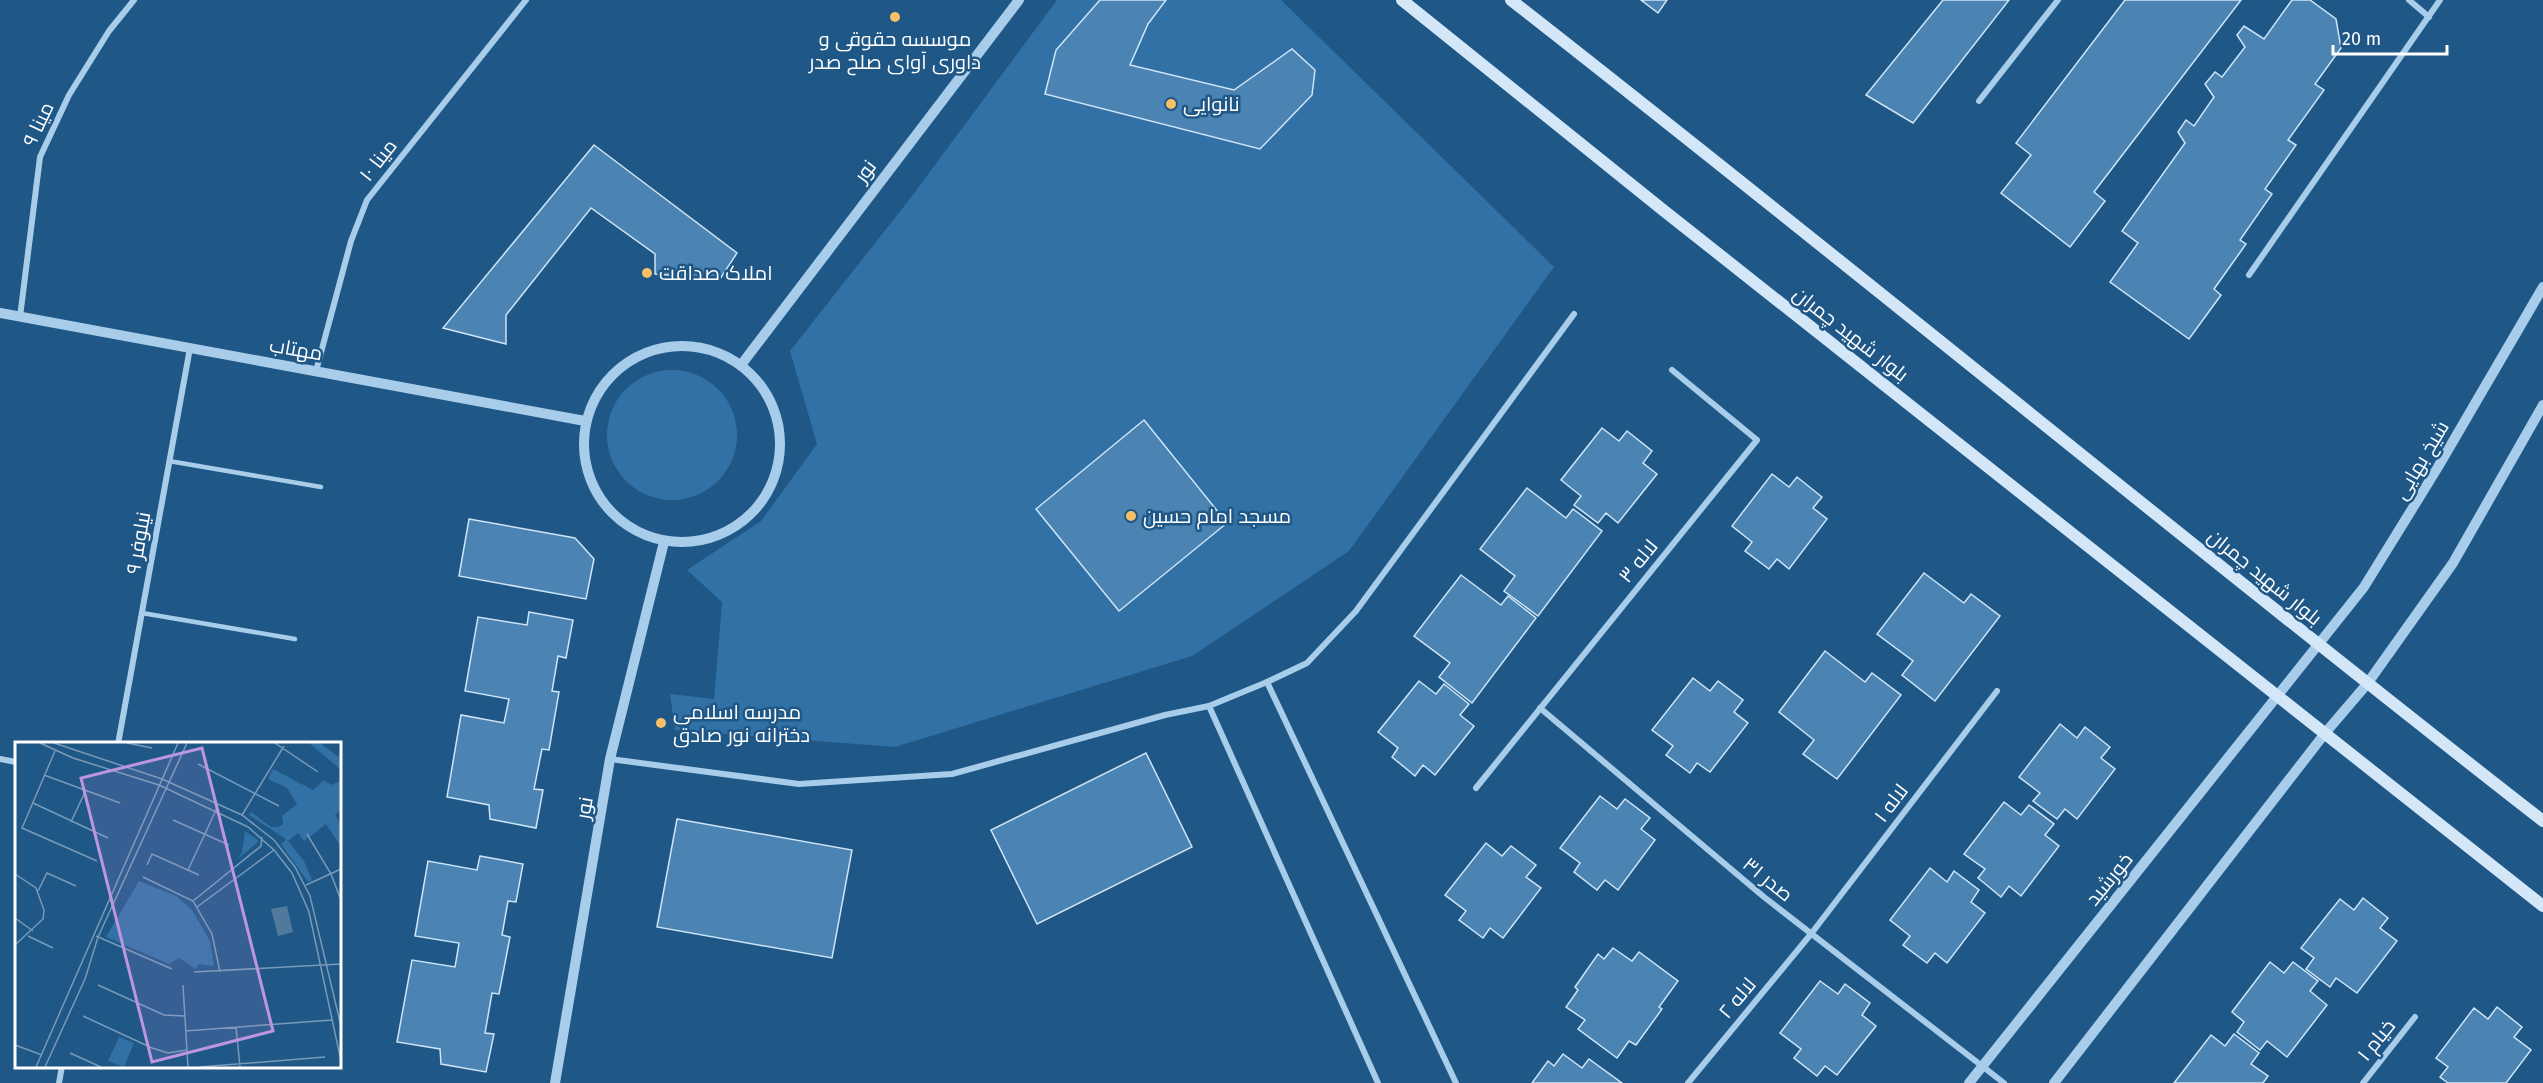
<svg xmlns="http://www.w3.org/2000/svg" width="2543" height="1083" viewBox="0 0 2543 1083" font-family="'Fira Sans',Cairo,sans-serif">
	<style>
		.green { fill: #3271a5 }
		.building { fill: #4b83b2; stroke: #cde5f8; stroke-width: 1.5 }
		.lines { fill: none; stroke-linecap: round; stroke-linejoin: round }
		.service { stroke: #a8cdea; stroke-width: 4.5 }
		.minor { stroke: #a8cdea; stroke-width: 6 }
		.tertiary { stroke: #a8cdea; stroke-width: 10 }
		.secondary { stroke: #d4e7f8; stroke-width: 12 }
		.poi-dot { fill: #f9c068; stroke: #1f5787; stroke-width: 2 }
		.labels { text-anchor: middle; dominant-baseline: central; stroke-width: 5; stroke-linejoin: round; paint-order: stroke }
		.poi-label { font-size: 20px; fill: #fff; stroke: #1f5787; text-anchor: start }
		.street-label { font-size: 20px; fill: #fff; stroke: #1f5787 }
		.inset-road { fill: none; stroke: #799ab7; stroke-width: 1.5 }
		.view { fill: #bd96df; fill-opacity: 0.15; stroke: #bd96df; stroke-width: 3 }
		.inset-edge { fill: none; stroke: #fff; stroke-width: 3 }
	</style>
	<rect width="100%" height="100%" fill="#1f5787"/>
	<!-- green -->
	<g class="green">
		<path d="M1057,0H1281L1554,267L1349,551L1192,656L895,747L675,730L670,694L714,699L722,602L687,570L761,521L817,444L790,351L909,200Z"/>
		<circle cx="672" cy="435" r="65"/>
	</g>
	<!-- building -->
	<g class="building">
		<path d="M1100,0H1166L1148,24L1130,65L1234,90L1292,49L1315,70L1312,95L1260,149L1045,94L1056,50Z"/>
		<path d="M1641,0H1667L1658,13Z"/>
		<path d="M1943,0H2009L1913,123L1866,95Z"/>
		<path d="M2125,0H2241L2094,192L2105,201L2070,247L2001,193L2031,155L2016,143Z"/>
		<path d="M2292,0H2310L2336,19L2341,48L2315,84L2324,90L2288,140L2296,145L2265,189L2272,194L2240,240L2246,244L2214,289L2221,295L2189,339L2110,282L2138,243L2122,231L2185,143L2178,132L2186,120L2194,126L2214,97L2205,84L2215,72L2222,77L2245,47L2237,35L2244,26L2264,39Z"/>
		<path d="M594,145L737,253L720,279L655,274V254L591,208L506,315V344L443,328Z"/>
		<path d="M1144,420L1227,523L1119,611L1036,509Z"/>
		<path d="M1602,428L1619,441L1627,431L1652,451L1643,463L1657,474L1618,523L1606,513L1598,523L1574,505L1581,496L1561,480Z"/>
		<path d="M1772,474L1789,487L1797,477L1822,497L1813,508L1827,519L1789,569L1777,559L1769,569L1745,551L1752,542L1732,526Z"/>
		<path d="M1527,488L1566,518L1573,509L1602,531L1538,616L1504,591L1515,576L1480,549Z"/>
		<path d="M469,519L575,538L594,559L586,599L459,576Z"/>
		<path d="M1924,573L1964,603L1971,594L2000,616L1935,701L1902,675L1913,661L1877,634Z"/>
		<path d="M1461,575L1501,605L1508,596L1536,618L1472,703L1439,677L1450,663L1414,636Z"/>
		<path d="M529,612L573,620L566,658L558,656L552,691L559,692L549,750L542,749L534,789L543,790L536,828L490,819L489,805L447,797L461,715L504,723L509,699L465,691L478,617L527,625Z"/>
		<path d="M1825,651L1865,682L1872,673L1901,695L1837,779L1803,754L1814,740L1779,712Z"/>
		<path d="M1693,678L1710,691L1718,681L1743,700L1734,712L1748,723L1710,772L1697,763L1690,773L1666,755L1673,746L1652,730Z"/>
		<path d="M1419,681L1436,694L1444,684L1469,704L1460,715L1474,726L1435,775L1423,765L1415,776L1392,757L1398,748L1378,732Z"/>
		<path d="M2060,724L2077,738L2085,727L2110,747L2101,758L2115,769L2077,819L2065,809L2057,819L2033,801L2040,793L2019,777Z"/>
		<path d="M1146,753L1192,847L1037,924L991,830Z"/>
		<path d="M1600,796L1617,809L1625,799L1650,818L1641,829L1655,840L1618,890L1605,880L1597,890L1574,872L1580,863L1560,848Z"/>
		<path d="M2004,802L2021,815L2029,805L2054,824L2045,835L2059,846L2021,896L2009,886L2001,897L1978,878L1985,869L1964,854Z"/>
		<path d="M677,819L852,850L832,958L657,927Z"/>
		<path d="M1486,843L1502,856L1511,846L1536,865L1526,877L1541,888L1503,938L1490,928L1483,938L1459,920L1466,911L1445,895Z"/>
		<path d="M480,856L523,864L516,902L508,901L502,935L510,937L499,994L492,993L485,1033L494,1034L486,1072L441,1064L440,1049L397,1042L412,960L455,967L459,943L415,936L428,861L477,870Z"/>
		<path d="M1930,868L1947,882L1954,871L1979,890L1971,902L1985,913L1947,963L1935,953L1927,963L1903,945L1910,936L1890,920Z"/>
		<path d="M2363,898L2388,918L2380,928L2397,941L2357,993L2336,978L2330,987L2306,969L2314,958L2301,948L2340,899L2354,910Z"/>
		<path d="M1613,948L1632,961L1639,952L1678,981L1659,1007L1662,1009L1636,1045L1629,1041L1617,1058L1578,1029L1585,1020L1566,1007L1578,990L1575,987L1598,954L1604,959Z"/>
		<path d="M2270,962L2284,973L2293,962L2318,981L2310,991L2327,1005L2287,1057L2267,1041L2260,1050L2237,1032L2244,1022L2232,1012Z"/>
		<path d="M1820,981L1838,994L1845,984L1870,1003L1862,1015L1876,1026L1837,1075L1825,1066L1817,1076L1794,1058L1801,1049L1780,1033Z"/>
		<path d="M2497,1007L2522,1027L2514,1037L2531,1050L2506,1083H2448L2440,1077L2448,1067L2436,1058L2474,1008L2488,1019Z"/>
		<path d="M2234,1034L2259,1053L2251,1064L2268,1076L2263,1083H2174L2211,1035L2225,1046Z"/>
		<path d="M1563,1054L1582,1068L1589,1059L1622,1083H1532L1548,1061L1554,1066Z"/>
	</g>
	<g class="lines">
		<!-- service -->
		<g class="service">
			<path d="M169,461L321,487"/>
			<path d="M142,613L295,639"/>
		</g>
		<!-- minor -->
		<g class="minor">
			<path d="M2409,0L2429,17"/>
			<path d="M1979,101L2058,0"/>
			<path d="M2249,275L2440,0"/>
			<path d="M20,317L40,157L69,95L109,31L134,0"/>
			<path d="M316,371L351,241L367,200L526,0"/>
			<path d="M1267,682L1456,1083"/>
			<path d="M1209,706L1378,1083"/>
			<path d="M1540,708L1764,897L2004,1083"/>
			<path d="M118,744L190,348"/>
			<path d="M0,759L16,762"/>
			<path d="M610,759L799,784L952,774L1165,715L1209,706L1267,682L1307,663L1356,611L1574,314"/>
			<path d="M1476,788L1757,440L1672,370"/>
			<path d="M59,1083L62,1066"/>
			<path d="M1688,1083L1811,934L1997,691"/>
			<path d="M2363,1083L2415,1017"/>
		</g>
		<!-- tertiary -->
		<g class="tertiary">
			<path d="M0,313L585,421"/>
			<circle cx="682" cy="444" r="98"/>
			<path d="M741,365L1019,0"/>
			<path d="M555,1083L610,759L664,542"/>
			<path d="M1969,1083L2364,587L2438,467L2543,287"/>
			<path d="M2054,1083L2326,732L2367,684L2453,563L2543,405"/>
		</g>
		<!-- secondary -->
		<g class="secondary">
			<path d="M1402,0L1663,210L2543,906"/>
			<path d="M1511,0C1858,271 2196,551 2543,821"/>
		</g>
	</g>
	<!-- markers -->
	<g class="poi-dot">
		<circle cx="895" cy="17" r="6"/>
		<circle cx="1171" cy="104" r="6"/>
		<circle cx="647" cy="273" r="6"/>
		<circle cx="1131" cy="516" r="6"/>
		<circle cx="661" cy="723" r="6"/>
	</g>
	<g class="labels">
		<!-- poi labels -->
		<g class="poi-label">
			<text x="895" y="39" text-anchor="middle">موسسه حقوقی و<tspan x="895" dy="23">داوری آوای صلح صدر</tspan></text>
			<text x="1183" y="104">نانوایی</text>
			<text x="659" y="273">املاک صداقت</text>
			<text x="1143" y="516">مسجد امام‌ حسین</text>
			<text x="673" y="712">مدرسه اسلامی<tspan x="673" dy="23">دخترانه نور صادق</tspan></text>
		</g>
		<!-- street labels -->
		<g class="street-label">
			<text transform="translate(38 124) rotate(-65)">مینا ۹</text>
			<text transform="translate(378 160) rotate(-52)">مینا ۱۰</text>
			<text transform="translate(865 171) rotate(-53)">نور</text>
			<text transform="translate(1851 334) rotate(38)">بلوار شهید چمران</text>
			<text transform="translate(296 349) rotate(10)">مهتاب</text>
			<text transform="translate(2421 460) rotate(-59)">شیخ بهایی</text>
			<text transform="translate(138 543) rotate(-80)">نیلوفر ۹</text>
			<text transform="translate(1638 561) rotate(-51)">لاله ۳</text>
			<text transform="translate(2265 577) rotate(39)">بلوار شهید چمران</text>
			<text transform="translate(1891 803) rotate(-53)">لاله ۱</text>
			<text transform="translate(584 808) rotate(-80)">نور</text>
			<text transform="translate(1768 879) rotate(39)">صدر ۳۱</text>
			<text transform="translate(2109 879) rotate(-51)">خورشید</text>
			<text transform="translate(1737 998) rotate(-50)">لاله ۲</text>
			<text transform="translate(2376 1040) rotate(-51)">خیام ۱</text>
		</g>
	</g>
	<!-- overview -->
	<g transform="translate(15 742)">
		<rect width="326" height="326" fill="#1f5787"/>
		<path d="M294,1H305L325,16V27ZM258,27L298,48L309,38L316,43L325,39V68L320,73L325,81V103L311,82L289,99L283,91L273,99L289,119L297,138L293,140L266,102L271,97L234,73L236,70L256,85H264L268,82L267,74L282,62L272,46L253,37ZM230,89L244,99L223,117L227,110ZM124,139L161,154L177,168L195,199L199,224L184,222L181,227L164,216L154,222L91,195ZM104,295L119,301L109,325L93,319Z" fill="#3271a5"/>
		<path d="M272,164L278,190L263,194L256,167Z" fill="#51799c"/>
		<path class="inset-road" d="M25,1L58,16L144,43L233,85L259,108L277,131L294,170L326,319M39,1L147,37L227,73L259,98L280,125L295,154L326,284M112,1L137,6M260,1L303,30M40,9L7,86L82,119M183,22L264,64M29,33L105,61M18,61L93,96M227,73L269,4M158,78L214,103M56,80L71,48M292,92L316,132L326,158M132,123L137,112L184,133M173,128L202,66M0,132L21,146L29,168L28,177L0,203M128,135L178,159L197,192L205,230M291,143L326,127M23,149L32,131L61,144M178,159L246,104L247,95M182,165L259,108M0,176L18,189M13,194L38,206M81,194L157,227M179,230L326,222M83,243L149,273L170,274M168,243L173,325M68,274L137,306L153,311L172,308M221,285L225,325M170,289L317,278M0,303L27,313M55,311L86,325M21,325L163,1M30,325L70,237L83,195L172,1M184,325L310,315"/>
		<path class="view" d="M187,6L258,289L137,320L66,36Z"/>
		<rect width="326" height="326" class="inset-edge"/>
	</g>
	<!-- scale -->
	<path d="M2333 45v9h114v-9" fill="none" stroke="#ffffff" stroke-width="3"/>
	<text x="2342" y="45" font-size="18" fill="#ffffff" stroke="#1f5787" stroke-width="4.5" paint-order="stroke">20 m</text>
</svg>
